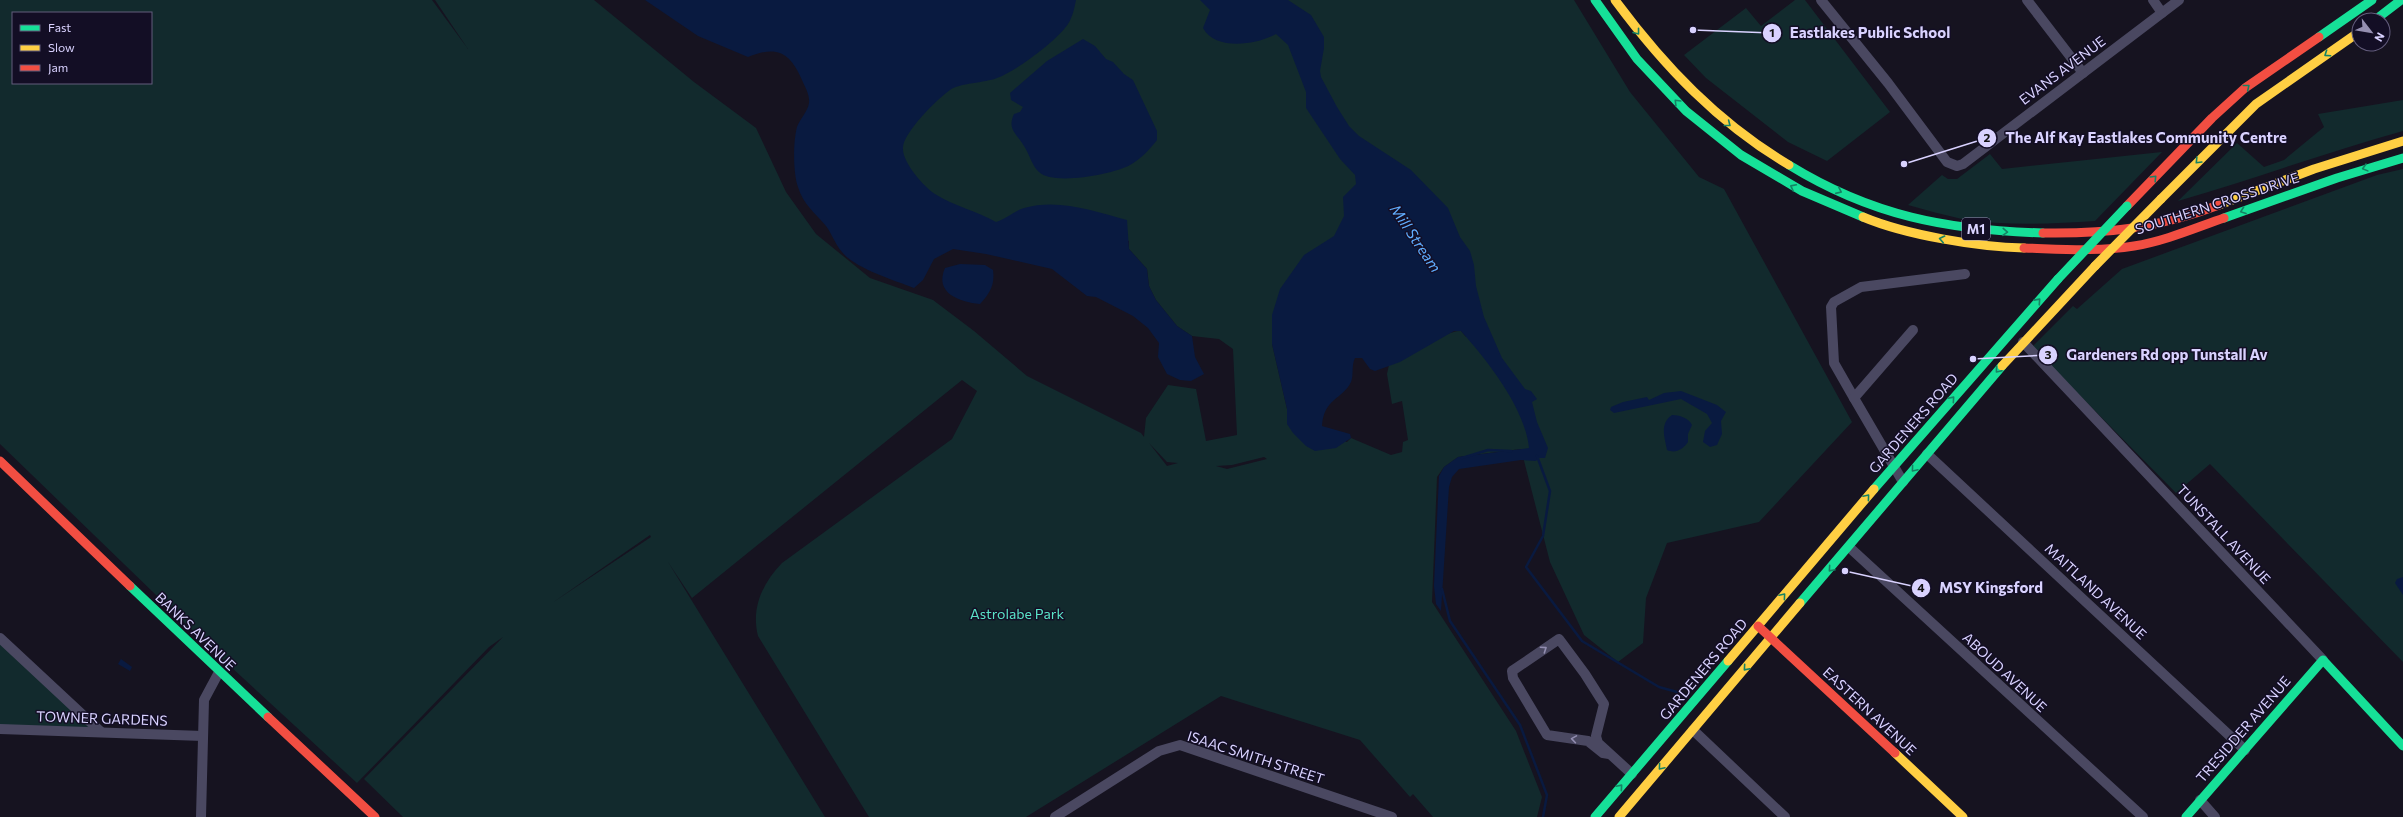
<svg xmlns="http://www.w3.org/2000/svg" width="2403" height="817" viewBox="0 0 2403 817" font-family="Commissioner,sans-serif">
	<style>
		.green { fill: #122a2d; fill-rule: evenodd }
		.water { fill: #091a40 }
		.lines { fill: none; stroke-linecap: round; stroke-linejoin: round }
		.stream { stroke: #091a40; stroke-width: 2.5 }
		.street { stroke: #4a4861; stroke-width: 10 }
		.fast { stroke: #16e098; stroke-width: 9 }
		.slow { stroke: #ffcf43; stroke-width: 9 }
		.jam { stroke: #f24e42; stroke-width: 9 }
		.fast-bridge { stroke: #16e098; stroke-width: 9 }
		.slow-bridge { stroke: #ffcf43; stroke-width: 9 }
		.oneway { stroke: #158264 }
		.oneway2 { stroke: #928db0 }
		.labels { text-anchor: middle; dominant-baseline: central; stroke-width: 3; stroke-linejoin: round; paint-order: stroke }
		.shield { fill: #130e25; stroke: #9e97be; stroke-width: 1 }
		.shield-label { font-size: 13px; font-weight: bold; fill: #d9d2ff }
		.street-label { font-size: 14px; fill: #d9d2ff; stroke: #130e25 }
		.park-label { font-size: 14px; fill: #5ae3c8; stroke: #130e25 }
		.water-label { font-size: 15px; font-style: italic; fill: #60adff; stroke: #130e25 }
		.leader { fill: none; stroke: #d9d2ff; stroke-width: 1.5 }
		.callout-dot { fill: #d9d2ff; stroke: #130e25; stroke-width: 1.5 }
		.mark-label { font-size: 12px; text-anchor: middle; font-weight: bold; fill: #111 }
		.callout-label { font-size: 15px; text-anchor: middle; font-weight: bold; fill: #d9d2ff; stroke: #130e25; stroke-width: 3; stroke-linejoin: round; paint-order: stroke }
	</style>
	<rect width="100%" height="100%" fill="#161320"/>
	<!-- green -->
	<g class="green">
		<path d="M0,0H432L468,49L435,0H594L694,82L756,128L786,192L816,234L870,278L933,300L974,331L1027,376L1141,433L1144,437L1146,418L1168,385L1196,389L1206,441L1237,435L1233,349L1219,339L1192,336L1177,326L1156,300L1149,286L1147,269L1129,249V241L999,233L938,206L883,147L1021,0H1574L1630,92L1699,177L1724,189L1852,422L1759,522L1667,543L1646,598L1643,643L1618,662L1584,635L1550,562L1521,449L1458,457L1444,467L1437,477L1432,602L1516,731L1542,797L1537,817H1433L1413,794L1410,797L1360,740L1221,696L1026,817H869L758,636C751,608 762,584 782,563L952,439L977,391L962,380L692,598L668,562L825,817H403L364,779L503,637L489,647L357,783L218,655L0,444ZM13,13H151V83H13ZM1444,257L1466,337L1461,331C1444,330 1409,358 1389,365L1387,374L1392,404L1402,401L1408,440L1403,442L1402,452L1391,455L1351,438L1347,442L1287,424V409L1272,344ZM1149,443L1167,462L1178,463L1167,466ZM1264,457L1267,459L1227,469L1216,466L1232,465ZM650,535L651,537L552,603Z"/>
		<path d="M1795,0H1805L1890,112L1827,161L1788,142L1706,78L1684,55L1746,8L1761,26Z"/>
		<path d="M2403,100V131C2327,152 2254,179 2178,201L2237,143L2264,167L2284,160L2324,127L2318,114Z"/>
		<path d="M2162,152L2095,221C2051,224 2005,226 1962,219C1944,215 1926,210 1908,205L1942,175L1948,179H1957L1990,154L2002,169Z"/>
		<path d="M2403,169V662L2212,466L2210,464L2176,493L2032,347L2073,306L2077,309L2122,269L2377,175Z"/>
		<path d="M0,638L101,732L0,729Z"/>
	</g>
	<!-- water -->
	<g class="water">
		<path d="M645,0H1076C1074,10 1072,20 1065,28C1052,44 1016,71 997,78C985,83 959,83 950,90C937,99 903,133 903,148C902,162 924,187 935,194C954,206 977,211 996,222C1006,219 1014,211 1024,208C1058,198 1094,211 1127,220L1129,249L1147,269L1149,286L1156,300L1177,326L1192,336L1195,357L1204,374L1191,381L1180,380L1167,374L1158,357L1159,343L1148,328L1133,316L1096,297L1087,296L1052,269L986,254L953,249L934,259L923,280L914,288C894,280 856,269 842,252C835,244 832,234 826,226C815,213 803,204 798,187C793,173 793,142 797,127C800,119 808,111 809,103C810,95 805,87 802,80C790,52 777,45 748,57L698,36Z"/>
		<path d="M1200,0H1288L1311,15L1324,37V48L1320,71L1321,77L1337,107L1349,126L1359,136L1411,170L1448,208L1460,237L1470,251L1474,265L1476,286L1484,317L1502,358L1525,389L1531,391L1537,399L1532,402L1537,422L1548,448L1545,458H1538L1536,461L1521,460L1459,469L1452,477L1449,487L1441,611L1436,604L1434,586L1439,476L1444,467L1458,457L1529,448C1525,408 1487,360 1461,331H1454L1400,362L1375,371L1370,369L1362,358H1355C1351,366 1354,375 1351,382C1342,400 1324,398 1322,426L1350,434L1351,438L1336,448L1315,451L1306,446L1293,433L1287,424V409L1272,344V315L1280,289L1304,255L1334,236L1344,216L1343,197L1356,184L1355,175L1340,159L1306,108V92L1288,45L1276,34C1257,45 1215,51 1203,28L1210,10Z"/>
		<path d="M1083,39L1095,46L1106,59L1113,62L1124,74L1133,80L1157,131V140C1150,149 1141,159 1130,165C1114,174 1053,186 1039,172C1032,166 1029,153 1024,146C1016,133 1007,129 1014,114L1020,112L1023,107L1011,100L1010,93L1047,61Z"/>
		<path d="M960,264L985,265L993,270C995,285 990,293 980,304C959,302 934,293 945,268Z"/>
		<path d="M1681,391L1717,405L1726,412L1721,421L1722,434L1717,445L1710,447L1703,442L1705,431L1712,423L1707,414L1681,399L1614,413L1610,410L1611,407L1623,402L1647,397L1649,400L1664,393Z"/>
		<path d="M1672,415C1679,415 1689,418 1692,425L1688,434V442C1683,449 1676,454 1667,450C1665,438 1659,424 1672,415Z"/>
		<path d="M2403,577V595L2395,583L2397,579Z"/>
		<path d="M121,659L132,667L130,671L118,664Z"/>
	</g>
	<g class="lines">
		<!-- stream -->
		<g class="stream">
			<path d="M1537,456L1550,491L1543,536L1526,567L1582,641L1659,687L1677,692"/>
			<path d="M1462,458L1488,450L1511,451"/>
			<path d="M1442,589L1450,621L1520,725L1547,795L1543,817"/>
		</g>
		<!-- street -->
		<g class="street">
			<path d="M1821,0L1888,83L1947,162L1957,166L1963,164L2179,0"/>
			<path d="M2027,0L2083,73"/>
			<path d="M2153,0L2162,13"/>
			<path d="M2023,342L2323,660"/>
			<path d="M1854,398L1834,363L1831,307L1834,302L1861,287L1965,274"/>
			<path d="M1927,454L2245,750"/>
			<path d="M1903,482L1854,398L1913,330"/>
			<path d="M1849,547L2143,817"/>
			<path d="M0,638L101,732"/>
			<path d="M0,729L203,736"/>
			<path d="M1693,730L1785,817"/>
			<path d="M1609,754L1603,753L1588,741L1547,735L1513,678L1512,671L1559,639L1585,674L1604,704L1596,736L1598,743L1632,774"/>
			<path d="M2200,800L2215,817"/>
			<path d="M201,817L204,700L219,672"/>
			<path d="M1055,817L1159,751L1180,745L1392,817"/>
		</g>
		<!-- fast -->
		<g class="fast">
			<path d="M1595,0L1637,59L1686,111L1741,155L1802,191L1863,217"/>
			<path d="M2375,20L2401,0"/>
			<path d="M2319,37L2372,0"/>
			<path d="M1789,165C1872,216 1947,230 2043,233"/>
			<path d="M2224,218L2337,178L2403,158"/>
			<path d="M1874,489L2058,279"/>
			<path d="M130,586L268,717"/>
			<path d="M1800,603L2002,366"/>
			<path d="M1595,817L1728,661"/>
			<path d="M2186,817L2323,660L2403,746"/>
		</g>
		<!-- slow -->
		<g class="slow">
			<path d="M1615,0C1664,66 1718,123 1789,165"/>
			<path d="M2161,199L2256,104L2359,32"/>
			<path d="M2219,205L2314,169L2403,141"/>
			<path d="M1863,217C1906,235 1978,247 2024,248"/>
			<path d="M2002,366L2095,266"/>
			<path d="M1728,661L1874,489"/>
			<path d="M1895,753L1963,817"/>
			<path d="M1619,817L1800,603"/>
		</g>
		<!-- jam -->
		<g class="jam">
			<path d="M2127,206L2212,118L2245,88L2319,37"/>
			<path d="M2043,233C2108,234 2158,228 2219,205"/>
			<path d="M2024,248C2060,249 2098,252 2134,246C2165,241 2195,228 2224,218"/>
			<path d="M0,461L130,586"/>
			<path d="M1758,626L1895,753"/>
			<path d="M268,717L375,817"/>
		</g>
		<!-- fast-bridge -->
		<path class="fast-bridge" d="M2058,279L2127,206"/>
		<!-- slow-bridge -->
		<path class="slow-bridge" d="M2095,266L2161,199"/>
	</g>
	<!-- one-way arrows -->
	<defs><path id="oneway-chevron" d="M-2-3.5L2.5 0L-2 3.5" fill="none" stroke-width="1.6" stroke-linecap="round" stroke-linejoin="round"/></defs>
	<g class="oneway">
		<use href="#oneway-chevron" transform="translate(1637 32) rotate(52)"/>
		<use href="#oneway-chevron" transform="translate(2327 54) rotate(146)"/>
		<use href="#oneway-chevron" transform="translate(2247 87) rotate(-39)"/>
		<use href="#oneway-chevron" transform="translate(1677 102) rotate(-135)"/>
		<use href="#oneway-chevron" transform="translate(1728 124) rotate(38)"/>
		<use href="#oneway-chevron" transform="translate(2198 161) rotate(134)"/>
		<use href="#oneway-chevron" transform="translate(2365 168) rotate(165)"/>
		<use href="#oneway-chevron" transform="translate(2154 178) rotate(-46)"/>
		<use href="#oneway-chevron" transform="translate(1793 187) rotate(-153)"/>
		<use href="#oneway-chevron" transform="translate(1839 191) rotate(24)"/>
		<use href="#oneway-chevron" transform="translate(2243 211) rotate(160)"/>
		<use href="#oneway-chevron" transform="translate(2005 232) rotate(3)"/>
		<use href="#oneway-chevron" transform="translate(1942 239) rotate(-168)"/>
		<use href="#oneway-chevron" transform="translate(2038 301) rotate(-48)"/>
		<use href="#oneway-chevron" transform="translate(1998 370) rotate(130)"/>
		<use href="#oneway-chevron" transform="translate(1952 399) rotate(-49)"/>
		<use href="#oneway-chevron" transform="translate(1914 469) rotate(130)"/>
		<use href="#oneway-chevron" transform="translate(1867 497) rotate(-50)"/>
		<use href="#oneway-chevron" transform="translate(1831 569) rotate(131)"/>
		<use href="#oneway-chevron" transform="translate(1783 596) rotate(-50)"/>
		<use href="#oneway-chevron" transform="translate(1746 668) rotate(131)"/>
		<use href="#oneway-chevron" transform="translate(1661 767) rotate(130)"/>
		<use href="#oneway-chevron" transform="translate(1620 787) rotate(-49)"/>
	</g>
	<g class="oneway2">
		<use href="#oneway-chevron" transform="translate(1544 649) rotate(-34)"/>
		<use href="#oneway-chevron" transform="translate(1574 739) rotate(-171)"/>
	</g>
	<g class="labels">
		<!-- shield labels -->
		<rect class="shield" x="1962" y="218" width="28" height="22" rx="3"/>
		<g class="shield-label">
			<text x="1976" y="229">M1</text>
		</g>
		<!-- street labels -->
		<g class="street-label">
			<text transform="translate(2062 70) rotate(-37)">EVANS AVENUE</text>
			<text transform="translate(2217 203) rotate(-18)">SOUTHERN CROSS DRIVE</text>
			<text transform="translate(1913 423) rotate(-49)">GARDENERS ROAD</text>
			<text transform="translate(2224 534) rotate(47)">TUNSTALL AVENUE</text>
			<text transform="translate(2096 591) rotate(43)">MAITLAND AVENUE</text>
			<text transform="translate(196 631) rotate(44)">BANKS AVENUE</text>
			<text transform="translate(1703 669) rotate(-50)">GARDENERS ROAD</text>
			<text transform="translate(2005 672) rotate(43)">ABOUD AVENUE</text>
			<text transform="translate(1870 711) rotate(43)">EASTERN AVENUE</text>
			<text transform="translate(102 718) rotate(2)">TOWNER GARDENS</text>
			<text transform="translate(2243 729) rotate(-49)">TRESIDDER AVENUE</text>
			<text transform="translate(1256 757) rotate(18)">ISAAC SMITH STREET</text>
		</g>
		<!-- park labels -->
		<g class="park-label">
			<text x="1017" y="613">Astrolabe Park</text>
		</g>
		<!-- water labels -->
		<g class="water-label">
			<text transform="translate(1416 238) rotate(56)">Mill Stream</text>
		</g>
	</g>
	<!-- callouts -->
	<path class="leader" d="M1693 30L1772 33M1904 164L1987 138M1973 359L2048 355M1845 571L1921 588"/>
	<g class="callout-dot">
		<circle cx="1693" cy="30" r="4"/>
		<circle cx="1904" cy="164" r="4"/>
		<circle cx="1973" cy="359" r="4"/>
		<circle cx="1845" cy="571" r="4"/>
		<circle cx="1772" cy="33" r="10"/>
		<circle cx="1987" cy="138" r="10"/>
		<circle cx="2048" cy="355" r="10"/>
		<circle cx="1921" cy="588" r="10"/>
	</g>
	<g class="mark-label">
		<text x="1772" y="37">1</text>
		<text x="1987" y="142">2</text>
		<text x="2048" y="359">3</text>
		<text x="1921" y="592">4</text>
	</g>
	<g class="callout-label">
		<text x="1870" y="38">Eastlakes Public School</text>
		<text x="2146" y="143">The Alf Kay Eastlakes Community Centre</text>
		<text x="2167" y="360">Gardeners Rd opp Tunstall Av</text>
		<text x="1991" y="593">MSY Kingsford</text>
	</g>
	<!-- legend -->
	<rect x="12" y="12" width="140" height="72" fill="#130e25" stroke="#625c7c"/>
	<rect x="20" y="25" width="20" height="6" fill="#16e098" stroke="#625c7c"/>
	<text x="48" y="32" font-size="12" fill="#d9d2ff">Fast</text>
	<rect x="20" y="45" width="20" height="6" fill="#ffcf43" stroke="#625c7c"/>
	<text x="48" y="52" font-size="12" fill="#d9d2ff">Slow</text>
	<rect x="20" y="65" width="20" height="6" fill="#f24e42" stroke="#625c7c"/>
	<text x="48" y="72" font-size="12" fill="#d9d2ff">Jam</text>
	<!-- north arrow -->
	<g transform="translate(2371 32) rotate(121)"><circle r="19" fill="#130e25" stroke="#625c7c"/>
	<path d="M0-3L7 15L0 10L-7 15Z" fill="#958fb1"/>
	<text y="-6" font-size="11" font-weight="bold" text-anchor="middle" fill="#d9d2ff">N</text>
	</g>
</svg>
